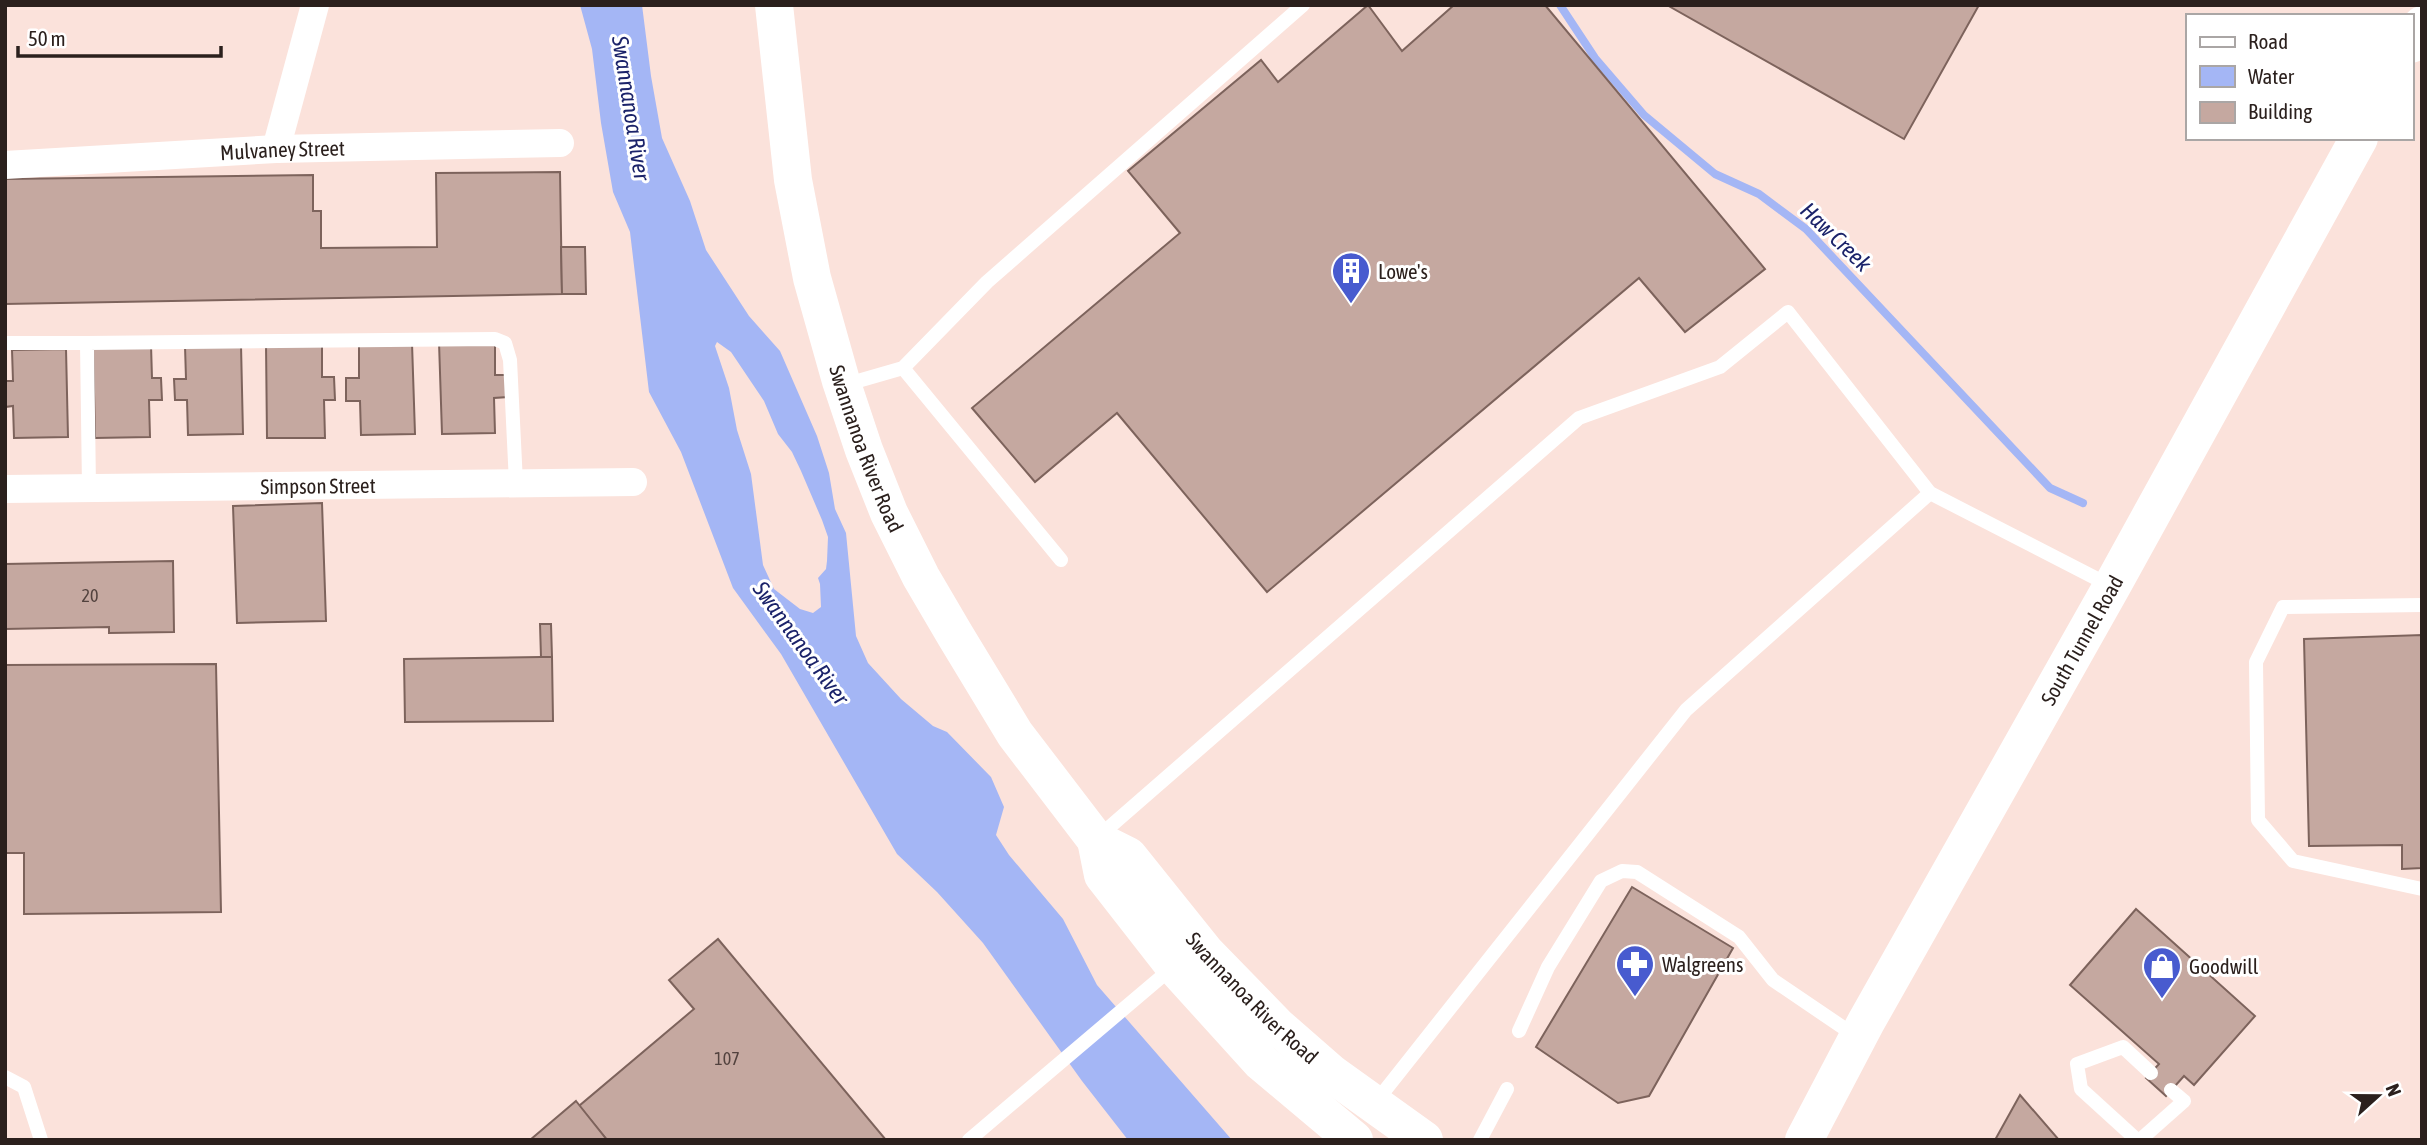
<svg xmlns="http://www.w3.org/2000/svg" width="2427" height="1145" viewBox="0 0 2427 1145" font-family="'Asap Condensed',sans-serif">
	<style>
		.water { fill: #a4b6f5; fill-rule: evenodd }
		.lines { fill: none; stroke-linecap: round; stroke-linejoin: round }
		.stream { stroke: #a4b6f5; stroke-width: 8 }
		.building { fill: #c5a8a0; stroke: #7d635c; stroke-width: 2 }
		.service { stroke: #fff; stroke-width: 14 }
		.minor { stroke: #fff; stroke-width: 28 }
		.secondary { stroke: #fff; stroke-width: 38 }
		.labels { text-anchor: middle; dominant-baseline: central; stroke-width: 6; stroke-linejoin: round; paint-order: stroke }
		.number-label { font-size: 18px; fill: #52423e }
		.street-label { font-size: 21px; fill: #2b201d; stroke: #fff }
		.poi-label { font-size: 21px; fill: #2b201d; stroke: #fff; text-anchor: start }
		.water-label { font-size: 23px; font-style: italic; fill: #1b236a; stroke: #fff }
	</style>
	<rect width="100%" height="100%" fill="#fbe2db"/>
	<!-- water -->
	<path class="water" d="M580,5H642L651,76L662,138L690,201L706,250L749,316L780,351L817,436L829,473L835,509L846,533L856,636L868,663L901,699L933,726L947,732L991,777L1004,807L996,835L1009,855L1063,919L1097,985L1232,1140H1128L1082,1081L983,943L937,892L897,854L781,654L733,588L681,452L649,392L630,232L613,192L601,123L592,49ZM717,342L731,352L764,401L778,434L792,452L801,471L822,520L828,537L827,561L826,569L818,578L820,584L821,607L813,613L800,609L774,589L763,565L751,474L737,430L729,388L715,346Z"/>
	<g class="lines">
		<!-- stream -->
		<path class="stream" d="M1560,5L1595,58L1644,115L1715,174L1759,194L1806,229L2050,488L2083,503"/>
	</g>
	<!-- building -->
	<g class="building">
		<path d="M1368,5L1402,51L1454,5H1545L1765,269L1685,332L1639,278L1267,592L1117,413L1035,482L972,408L1180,233L1128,171L1261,60L1278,82Z"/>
		<path d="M1667,5H1979L1904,139Z"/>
		<path d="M560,172L562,294L5,304V179L313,175V211H321V248L437,247L436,173Z"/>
		<path d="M561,247H585L586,294H562Z"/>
		<path d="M495,340V375H507L508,397L494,398L495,433L442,434L439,342Z"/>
		<path d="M322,343V377H334L335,400H324L325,438H267L266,344Z"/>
		<path d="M412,343L415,434L361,435L360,401H346V378H359V344Z"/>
		<path d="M151,345L152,378H161L162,400H149L150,437L95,438L93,346Z"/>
		<path d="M241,345L243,434L188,435L187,400H175L174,379H186L185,346Z"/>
		<path d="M66,349L68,437L14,438L13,406L5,407V381H13L12,350Z"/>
		<path d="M322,503L326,621L237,623L233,506Z"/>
		<path d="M173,561L174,632L109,633V627L5,629V564Z"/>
		<path d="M540,624H551L552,657H541Z"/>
		<path d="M2422,635V868L2402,869V845L2309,846L2304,639Z"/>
		<path d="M541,657H552L553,721L405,722L404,659Z"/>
		<path d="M216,664L221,912L24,914V853H5V665Z"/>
		<path d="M1632,887L1733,948L1649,1096L1618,1103L1536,1047Z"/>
		<path d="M2136,909L2255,1016L2194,1085L2184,1076L2166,1096L2146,1078L2159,1064L2070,985Z"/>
		<path d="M718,939L886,1140H607L579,1106L694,1009L669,980Z"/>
		<path d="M2020,1095L2059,1140H1995Z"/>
		<path d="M576,1101L607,1140H530Z"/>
	</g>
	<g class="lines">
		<!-- service -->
		<g class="service">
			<path d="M5,343H87"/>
			<path d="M903,368L1061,560"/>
			<path d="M844,385L903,368L987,282L1303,5"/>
			<path d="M89,488L87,343L495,339L505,343L510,360L516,483"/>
			<path d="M2422,605L2283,607L2256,662L2258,820L2293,861L2422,889"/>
			<path d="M1097,838L1579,418L1720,367L1788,312L1930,493L2111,586"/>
			<path d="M1519,1031L1548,967L1601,881L1622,871L1637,872L1739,937L1773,980L1857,1037"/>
			<path d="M5,1077L24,1087L41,1140"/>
			<path d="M1375,1103L1686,710L1930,493"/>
			<path d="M969,1140L1173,967"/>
			<path d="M1480,1140L1507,1089"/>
			<path d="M2137,1140L2081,1089L2077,1064L2123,1047L2151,1073"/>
			<path d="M2140,1140L2184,1101L2171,1090"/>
		</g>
		<!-- minor -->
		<g class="minor">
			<path d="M276,149L315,5"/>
			<path id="s1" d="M5,165L276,149L560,143"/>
			<path id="s2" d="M5,489L633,482"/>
		</g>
		<!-- secondary -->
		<g class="secondary">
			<path id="s3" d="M774,5L793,180L812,278L841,381L864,450L889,513L921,577L955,635L1015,734L1096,840L1128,856L1205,952L1277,1026L1332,1074L1424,1140"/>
			<path d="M2411,44L2422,25"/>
			<path d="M1096,840L1103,875L1174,966L1261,1062L1354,1140"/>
			<path id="s4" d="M1804,1140L1866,1022L2112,586L2359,138"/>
		</g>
	</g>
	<!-- icons -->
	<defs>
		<symbol id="building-pin" viewBox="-11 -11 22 30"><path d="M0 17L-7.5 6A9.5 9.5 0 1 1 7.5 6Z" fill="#485bcf" stroke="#fff"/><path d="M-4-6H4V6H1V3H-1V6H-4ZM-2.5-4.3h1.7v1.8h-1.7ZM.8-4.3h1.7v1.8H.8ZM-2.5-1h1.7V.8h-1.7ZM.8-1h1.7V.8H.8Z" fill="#fff"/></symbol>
		<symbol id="pharmacy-pin" viewBox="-11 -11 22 30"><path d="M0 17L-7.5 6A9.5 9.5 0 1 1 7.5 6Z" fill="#485bcf" stroke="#fff"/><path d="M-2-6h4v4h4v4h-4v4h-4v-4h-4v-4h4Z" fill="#fff"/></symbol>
		<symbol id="shop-pin" viewBox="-11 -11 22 30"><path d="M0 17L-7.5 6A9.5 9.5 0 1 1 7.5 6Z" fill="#485bcf" stroke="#fff"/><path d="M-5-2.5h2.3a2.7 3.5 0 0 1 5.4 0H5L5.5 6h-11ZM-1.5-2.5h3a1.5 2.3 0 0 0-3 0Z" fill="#fff"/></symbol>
	</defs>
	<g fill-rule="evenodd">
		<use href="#building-pin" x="1329" y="249" width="44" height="60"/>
		<use href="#pharmacy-pin" x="1613" y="942" width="44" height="60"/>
		<use href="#shop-pin" x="2140" y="944" width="44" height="60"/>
	</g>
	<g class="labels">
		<!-- number labels -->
		<g class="number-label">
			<text x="90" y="595">20</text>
			<text x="727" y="1058">107</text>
		</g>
		<!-- street labels -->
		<g class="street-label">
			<text stroke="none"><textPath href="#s1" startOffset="278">Mulvaney Street</textPath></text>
			<text stroke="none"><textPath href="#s3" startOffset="455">Swannanoa River Road</textPath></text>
			<text stroke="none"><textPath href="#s2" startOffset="313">Simpson Street</textPath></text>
			<text stroke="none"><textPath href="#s4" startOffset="572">South Tunnel Road</textPath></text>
			<text stroke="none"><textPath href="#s3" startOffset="1136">Swannanoa River Road</textPath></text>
		</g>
		<!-- poi labels -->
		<g class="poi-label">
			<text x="1378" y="271">Lowe's</text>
			<text x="1662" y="964">Walgreens</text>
			<text x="2189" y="966">Goodwill</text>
		</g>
		<!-- water labels -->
		<g class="water-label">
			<text transform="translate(631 108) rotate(81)">Swannanoa River</text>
			<text transform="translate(1836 237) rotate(44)">Haw Creek</text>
			<text transform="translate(801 643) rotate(54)">Swannanoa River</text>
		</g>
	</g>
	<!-- border -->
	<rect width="2427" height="1145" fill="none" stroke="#2b201d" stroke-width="14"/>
	<!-- legend -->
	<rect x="2186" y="14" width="228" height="126" fill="#ffffff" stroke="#aaa6a5" stroke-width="2"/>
	<rect x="2200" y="37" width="35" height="10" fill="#ffffff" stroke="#aaa6a5" stroke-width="2"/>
	<text x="2248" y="49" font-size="21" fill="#2b201d">Road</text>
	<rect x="2200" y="66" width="35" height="21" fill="#a4b6f5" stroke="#aaa6a5" stroke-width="2"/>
	<text x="2248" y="84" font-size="21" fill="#2b201d">Water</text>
	<rect x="2200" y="102" width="35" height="21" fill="#c5a8a0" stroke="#aaa6a5" stroke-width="2"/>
	<text x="2248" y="119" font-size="21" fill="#2b201d">Building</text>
	<!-- north arrow -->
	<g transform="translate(2378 1096) rotate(69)" stroke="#ffffff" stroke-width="5" paint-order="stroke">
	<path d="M0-5L12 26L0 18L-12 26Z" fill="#2b201d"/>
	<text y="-10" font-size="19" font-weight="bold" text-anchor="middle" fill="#2b201d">N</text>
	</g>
	<!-- scale -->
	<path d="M18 46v10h203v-10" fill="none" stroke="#2b201d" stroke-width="3.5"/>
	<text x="28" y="46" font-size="21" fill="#2b201d" stroke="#ffffff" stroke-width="5" paint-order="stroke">50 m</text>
</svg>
